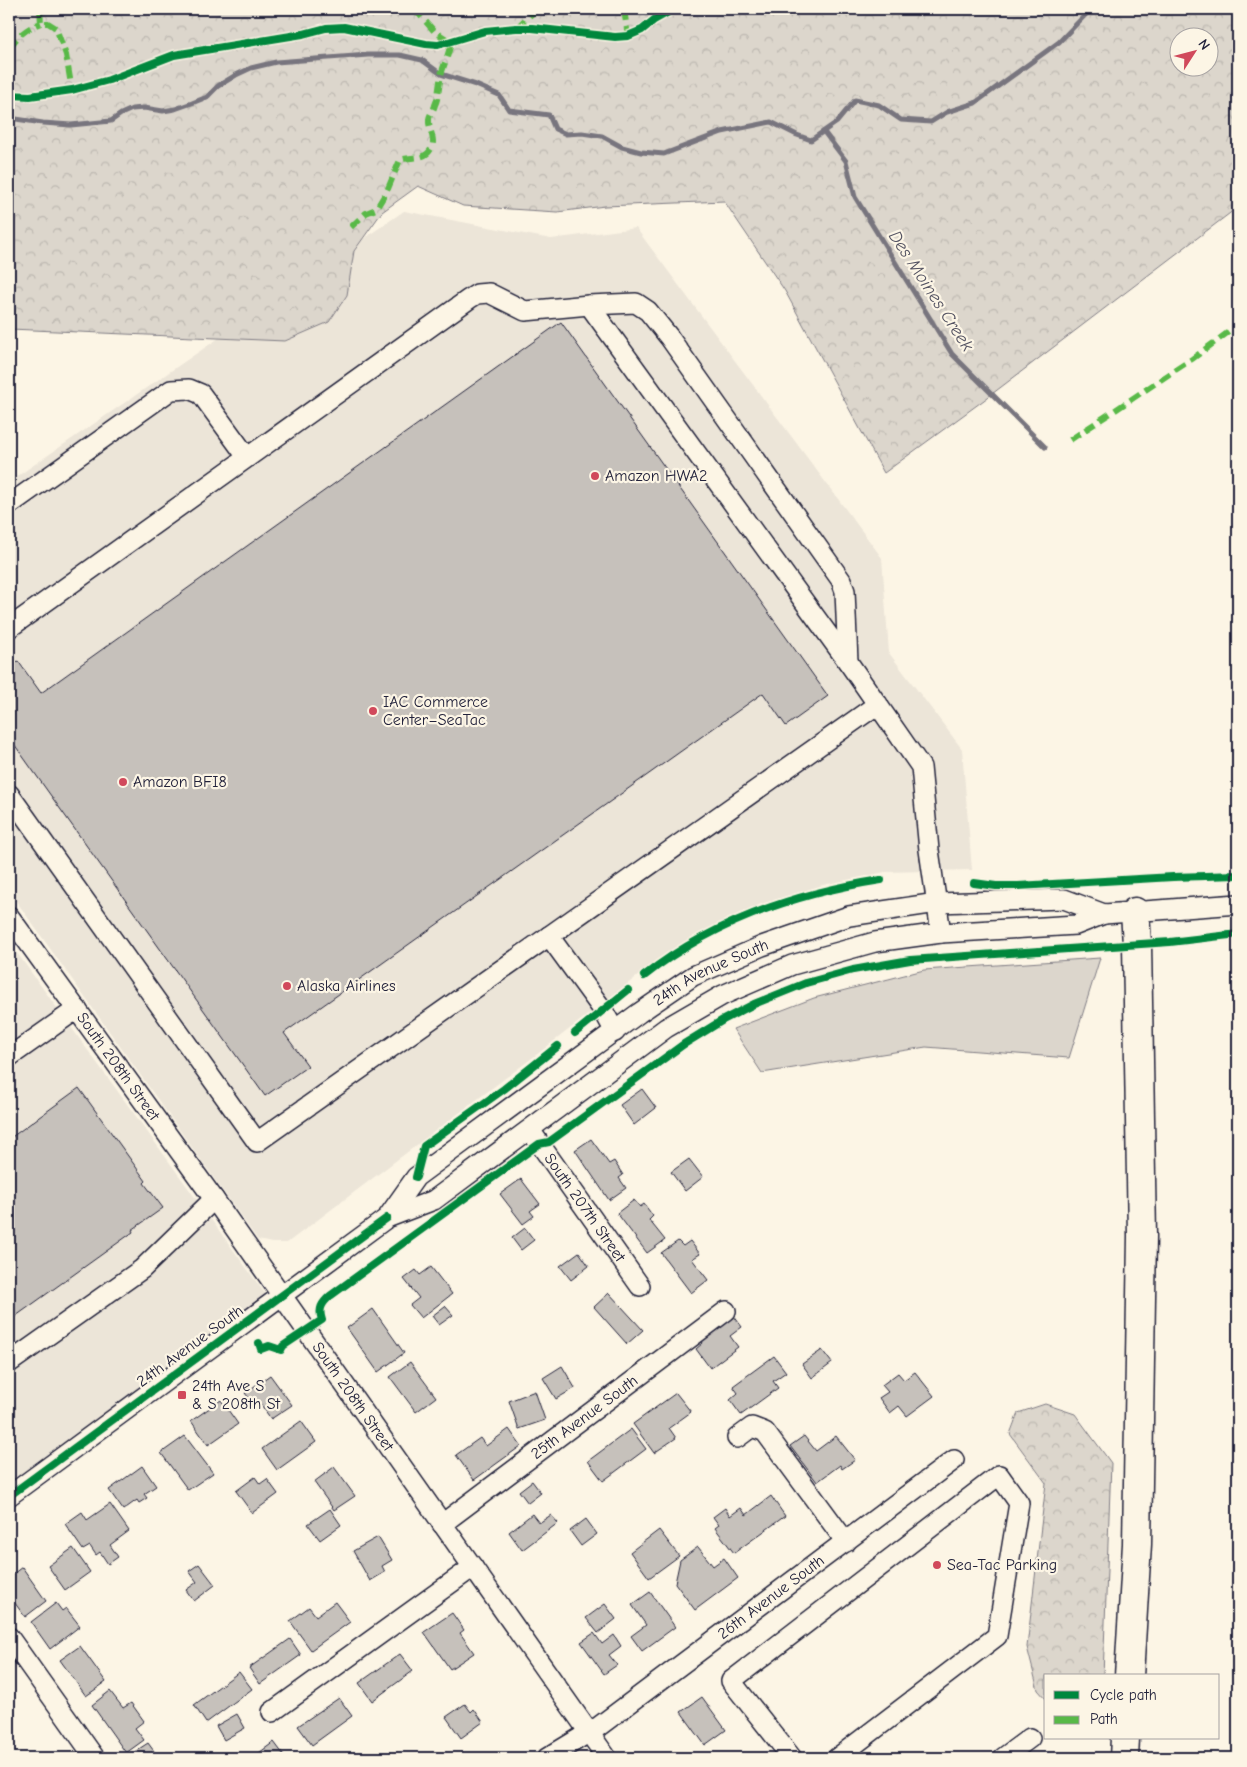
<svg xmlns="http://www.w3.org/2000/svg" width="1247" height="1767" viewBox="0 0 1247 1767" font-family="'Comic Neue',sans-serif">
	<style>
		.built { fill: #ece5d8 }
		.green { fill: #dcd6cc; stroke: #7f7c84 }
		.forest { fill: url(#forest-crowns); stroke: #7f7c84; fill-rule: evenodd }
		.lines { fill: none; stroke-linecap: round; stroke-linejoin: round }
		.stream { stroke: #78757e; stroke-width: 5 }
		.building { fill: #c6c1bb; stroke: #22223b }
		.minor-casing { stroke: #22223b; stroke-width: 22 }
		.highway-casing { stroke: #22223b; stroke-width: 31 }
		.minor { stroke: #fcf5e5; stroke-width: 19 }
		.highway { stroke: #fcf5e5; stroke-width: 28 }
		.quiet { stroke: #58b947; stroke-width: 6; stroke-dasharray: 12 6; stroke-linecap: butt }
		.cycleway-casing { stroke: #fcf5e5; stroke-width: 11 }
		.cycleway { stroke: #00873e; stroke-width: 8 }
		.poi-dot { fill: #d1495b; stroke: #fcf5e5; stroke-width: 2 }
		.labels { text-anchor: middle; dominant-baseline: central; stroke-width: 4.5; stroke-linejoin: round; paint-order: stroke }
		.poi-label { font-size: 16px; fill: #22223b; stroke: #fcf5e5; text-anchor: start }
		.street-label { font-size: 16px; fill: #22223b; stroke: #fcf5e5 }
		.water-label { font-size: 18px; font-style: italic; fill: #545362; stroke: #fcf5e5 }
	</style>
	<defs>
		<pattern id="forest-crowns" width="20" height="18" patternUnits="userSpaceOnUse" patternTransform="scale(1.25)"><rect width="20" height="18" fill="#dcd6cc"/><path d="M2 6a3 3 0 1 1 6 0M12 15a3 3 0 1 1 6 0" fill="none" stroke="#bcb7b0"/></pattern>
	</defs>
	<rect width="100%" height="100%" fill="#fcf5e5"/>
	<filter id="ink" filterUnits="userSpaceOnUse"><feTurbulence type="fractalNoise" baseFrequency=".02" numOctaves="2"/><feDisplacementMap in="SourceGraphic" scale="10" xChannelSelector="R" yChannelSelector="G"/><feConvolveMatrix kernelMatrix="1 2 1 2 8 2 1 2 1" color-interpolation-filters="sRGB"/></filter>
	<g filter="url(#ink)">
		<!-- built -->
		<g class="built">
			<path d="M404,211L551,239L636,228L882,558L889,653L962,749L972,870L885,872L823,885L761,904L696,936L648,968L540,1052L287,1243H272L258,1240L9,891V482Z"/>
			<path d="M9,942L269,1299L9,1483Z"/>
		</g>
		<!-- green -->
		<path class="green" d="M1100,958L1069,1058L926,1047L762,1073L733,1029L814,998L924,970Z"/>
		<!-- forest -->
		<g class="forest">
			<path d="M9,9H1238V207L984,400L884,473L785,291L724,201L605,206L557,212L463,206L418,186L382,212L354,251L347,295L329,322L285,341L10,329L9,331ZM1180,38H1210V68H1180Z"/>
			<path d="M1045,1404L1075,1414L1111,1463L1103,1676H1046V1699L1038,1690L1027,1647L1046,1483L1010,1434L1018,1413Z"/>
		</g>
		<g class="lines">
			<!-- stream -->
			<g class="stream">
				<path d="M9,118L43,123L71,125L111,121L121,114L132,109L144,108L163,111L175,109L192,103L207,97L218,86L236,75L251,68L276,62L368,55H400L422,60L441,74L476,85L499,95L509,110L549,115L555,129L566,134L582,133L602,136L622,147L641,152L664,154L722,132L771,122L797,135L811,140L837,122L855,100L879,105L901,120L931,122L947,112L975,103L1059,42L1091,9"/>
				<path d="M824,132L846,161L855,197L952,354L1045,447"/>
			</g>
		</g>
		<!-- building -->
		<g class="building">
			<path d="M561,322L828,696L786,726L763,693L284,1033L308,1066L265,1096L9,737V667L18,661L41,693Z"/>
			<path d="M79,1088L146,1181L144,1183L163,1208L132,1230L133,1232L9,1321V1139Z"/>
			<path d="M642,1089L656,1108L634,1125L620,1105Z"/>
			<path d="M591,1139L609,1164L614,1161L623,1175L619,1178L626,1188L609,1200L575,1150Z"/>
			<path d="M689,1159L703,1177L685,1191L671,1172Z"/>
			<path d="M521,1179L540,1204L530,1211L534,1216L523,1224L500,1194Z"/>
			<path d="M634,1200L640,1207L644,1204L653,1216L649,1220L665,1240L647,1253L617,1213Z"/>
			<path d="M525,1228L534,1240L521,1250L512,1238Z"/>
			<path d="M678,1241L683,1246L690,1241L700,1254L692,1259L708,1280L691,1293L661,1253Z"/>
			<path d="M579,1252L589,1266L571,1280L560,1266Z"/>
			<path d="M431,1267L452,1294L421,1318L410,1305L419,1298L404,1279L416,1270L420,1275Z"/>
			<path d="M609,1293L643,1330L627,1344L594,1307Z"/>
			<path d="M445,1306L453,1315L439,1325L432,1316Z"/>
			<path d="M373,1309L404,1353L378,1372L347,1328Z"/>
			<path d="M731,1312L742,1327L730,1336L738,1347L710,1368L696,1349L703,1343L699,1337Z"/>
			<path d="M822,1350L832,1363L812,1378L802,1364Z"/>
			<path d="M774,1356L786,1372L773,1381L778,1388L741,1415L730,1400L738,1393L733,1386Z"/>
			<path d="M410,1362L436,1397L416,1412L390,1377Z"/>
			<path d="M562,1366L575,1388L556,1399L543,1378Z"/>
			<path d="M915,1372L934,1396L907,1416L899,1406L890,1413L879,1398L888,1392L882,1385L898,1373L904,1380Z"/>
			<path d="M270,1375L292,1405L271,1419L257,1399L252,1402L245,1393Z"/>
			<path d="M535,1391L545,1420L519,1429L509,1401Z"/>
			<path d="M676,1393L691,1412L669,1428L676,1438L654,1453L633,1424Z"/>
			<path d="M221,1400L238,1424L208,1445L191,1421Z"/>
			<path d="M301,1421L316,1442L277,1470L262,1449Z"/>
			<path d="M509,1429L521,1446L474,1480L456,1455L480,1438L486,1446Z"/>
			<path d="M631,1429L646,1449L603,1481L588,1461Z"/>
			<path d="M185,1436L213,1473L188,1490L161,1453Z"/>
			<path d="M804,1436L816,1451L836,1436L855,1460L842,1469L840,1465L817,1482L790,1446Z"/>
			<path d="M142,1466L156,1486L144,1494L147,1498L139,1503L137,1500L123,1510L109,1490Z"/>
			<path d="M334,1467L355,1496L334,1510L314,1482Z"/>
			<path d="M255,1477L260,1484L267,1479L278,1494L252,1513L236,1491Z"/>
			<path d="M532,1481L541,1493L528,1503L519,1491Z"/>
			<path d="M771,1496L785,1516L734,1553L715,1528L719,1525L713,1517L725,1508L730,1516L741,1508L746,1515Z"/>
			<path d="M110,1504L129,1531L110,1545L118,1557L108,1564L100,1552L96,1555L90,1546L83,1550L65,1524L82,1512L87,1520Z"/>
			<path d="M330,1509L341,1525L320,1540L308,1524Z"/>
			<path d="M532,1514L539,1523L551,1515L558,1523L522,1550L509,1532Z"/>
			<path d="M586,1519L597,1534L581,1546L570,1531Z"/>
			<path d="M659,1530L679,1556L649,1578L630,1552Z"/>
			<path d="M378,1537L392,1560L382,1566L385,1572L370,1581L353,1551Z"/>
			<path d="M698,1547L713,1566L724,1558L738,1578L695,1610L675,1583L680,1560Z"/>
			<path d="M73,1548L90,1572L65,1590L48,1566Z"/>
			<path d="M199,1564L215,1585L194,1601L186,1590L197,1582L189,1571Z"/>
			<path d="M22,1567L46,1601L25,1617L9,1595V1577Z"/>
			<path d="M650,1592L675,1627L642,1651L631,1636L646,1625L632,1605Z"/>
			<path d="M335,1602L350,1622L311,1650L290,1621L309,1607L316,1616Z"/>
			<path d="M56,1603L62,1611L66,1608L80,1626L50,1649L31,1622Z"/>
			<path d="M605,1604L616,1619L598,1633L586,1618Z"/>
			<path d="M452,1613L464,1630L460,1633L474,1653L450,1669L424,1632Z"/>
			<path d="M594,1633L602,1644L614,1635L621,1646L609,1655L617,1665L604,1674L581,1642Z"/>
			<path d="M290,1639L301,1655L260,1684L249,1668Z"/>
			<path d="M80,1646L106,1682L86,1696L60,1660Z"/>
			<path d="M400,1654L413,1671L372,1701L359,1683Z"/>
			<path d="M239,1672L252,1689L206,1723L194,1705Z"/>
			<path d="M110,1691L123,1708L131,1703L144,1721L135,1728L144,1740L126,1753L92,1705Z"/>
			<path d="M702,1697L726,1730L705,1745L681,1712Z"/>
			<path d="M339,1698L352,1716L312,1745L298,1726Z"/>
			<path d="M465,1704L471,1712L474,1709L483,1722L461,1738L446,1717Z"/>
			<path d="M237,1714L245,1728L224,1740L216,1726Z"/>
			<path d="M274,1742L286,1758H258L256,1755Z"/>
			<path d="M148,1743L159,1758H130L128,1756Z"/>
		</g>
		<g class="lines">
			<defs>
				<g id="minor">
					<path d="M589,305L848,662L921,767L929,850L941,933"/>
					<path d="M9,505L171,390L189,389L201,394L247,457"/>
					<path d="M9,628L469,299L477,294L489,293L525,311L589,305L636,303L648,311L669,337L841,580L845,591L848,662"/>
					<path d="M9,794L257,1142L878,704"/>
					<path id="s1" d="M9,916L214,1199L607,1758"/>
					<path d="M549,936L603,1010L615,1032"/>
					<path d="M9,1057L77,1009"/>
					<path id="s2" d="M530,1130L640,1286"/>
					<path id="s3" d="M387,1218L416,1177L639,1013L693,976L762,946L849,916L937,903L1064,899L1104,914"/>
					<path d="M9,1363L142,1269L214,1199"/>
					<path d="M737,1438L752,1427L765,1432L846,1542"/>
					<path d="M9,1496L387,1218L434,1200L666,1028L723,995L792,965L875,942L941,933L1076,925L1104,914L1238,904"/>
					<path id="s4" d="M442,1524L726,1311"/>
					<path d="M9,1637L95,1758"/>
					<path d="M272,1712L473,1567"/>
					<path id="s5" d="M547,1758L598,1727L954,1460"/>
					<path d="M792,1758L731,1681L999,1475L1019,1503L997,1636L837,1758"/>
					<path d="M1003,1758L1030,1738"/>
				</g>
				<g id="highway">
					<path d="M1129,1676L1137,1544L1142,1236L1137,944L1135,912"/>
					<path d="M1124,1758L1125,1738"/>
				</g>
			</defs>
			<!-- minor casing -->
			<use href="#minor" class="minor-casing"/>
			<!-- highway casing -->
			<use href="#highway" class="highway-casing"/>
			<!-- minor -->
			<use href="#minor" class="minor"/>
			<!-- highway -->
			<use href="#highway" class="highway"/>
			<!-- quiet -->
			<g class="quiet">
				<path d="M40,9L41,23H48L56,28L66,55L72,90"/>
				<path d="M624,9L628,36"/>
				<path d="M9,10L10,9"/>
				<path d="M516,28L537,9"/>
				<path d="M9,48C18,36 26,28 41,23"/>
				<path d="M351,227L366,213L376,209L387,191L400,160C410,156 424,161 431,149C437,139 428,130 429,119C429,115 434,110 435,105C439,96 439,85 441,75C444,64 449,54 451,42L434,31L419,14L409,9"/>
				<path d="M1070,440L1192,359L1238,325"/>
			</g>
			<defs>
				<g id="cycleway">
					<path d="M9,95L30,96L72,90L109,80L174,55L303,34L326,28L344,27L426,44L438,45L485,31L516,28H532L615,37L628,36L642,30L654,20L674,9"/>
					<path d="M974,883L996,886H1018L1173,877L1238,875"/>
					<path d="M644,976C712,922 797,893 881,880"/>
					<path d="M575,1033L628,990"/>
					<path d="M416,1177L424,1146L504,1089L558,1046"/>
					<path d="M259,1343L261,1349L269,1346L281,1350L283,1346L322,1320C318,1309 322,1303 330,1296L539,1144L549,1142L684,1044L723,1020L754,1004L806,983L853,970L910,960L1170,942L1238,934"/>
					<path d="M9,1496L387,1218"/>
				</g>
			</defs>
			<!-- cycleway casing -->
			<use href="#cycleway" class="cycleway-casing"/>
			<!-- cycleway -->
			<use href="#cycleway" class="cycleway"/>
		</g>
	</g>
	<!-- markers -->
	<g class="poi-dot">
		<circle cx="595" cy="476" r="5"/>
		<circle cx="373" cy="711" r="5"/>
		<circle cx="123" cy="782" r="5"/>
		<circle cx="287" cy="986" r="5"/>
		<rect x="177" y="1390" width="10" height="10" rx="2.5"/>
		<circle cx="937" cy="1565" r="5"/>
	</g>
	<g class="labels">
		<!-- poi labels -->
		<g class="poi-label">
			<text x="605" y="476">Amazon HWA2</text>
			<text x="383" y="702">IAC Commerce<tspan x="383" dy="18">Center–SeaTac</tspan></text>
			<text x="133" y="782">Amazon BFI8</text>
			<text x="297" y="986">Alaska Airlines</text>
			<text x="192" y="1386">24th Ave S<tspan x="192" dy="18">&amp; S 208th St</tspan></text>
			<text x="947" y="1565">Sea-Tac Parking</text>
		</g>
		<!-- street labels -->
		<g class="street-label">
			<text stroke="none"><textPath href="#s3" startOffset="410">24th Avenue South</textPath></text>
			<text stroke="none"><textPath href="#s1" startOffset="186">South 208th Street</textPath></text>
			<text stroke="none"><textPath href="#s2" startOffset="95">South 207th Street</textPath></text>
			<text transform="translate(190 1346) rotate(-36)">24th Avenue South</text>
			<text stroke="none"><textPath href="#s1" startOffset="591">South 208th Street</textPath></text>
			<text stroke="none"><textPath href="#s4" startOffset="178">25th Avenue South</textPath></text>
			<text stroke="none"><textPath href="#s5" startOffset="276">26th Avenue South</textPath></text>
		</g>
		<!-- water labels -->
		<g class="water-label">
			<text transform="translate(931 291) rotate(57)">Des Moines Creek</text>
		</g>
	</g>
	<!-- margin -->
	<rect width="1247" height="1767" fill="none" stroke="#fcf5e5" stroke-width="30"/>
	<rect x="15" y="15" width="1217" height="1737" fill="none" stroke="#22223b" stroke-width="2" filter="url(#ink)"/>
	<!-- legend -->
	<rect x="1044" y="1674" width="175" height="65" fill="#fcf5e5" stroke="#a5a1a1"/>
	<rect x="1054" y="1691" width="25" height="8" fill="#00873e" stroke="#a5a1a1"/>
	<text x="1090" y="1700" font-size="15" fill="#22223b">Cycle path</text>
	<rect x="1054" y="1716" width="25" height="8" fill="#58b947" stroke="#a5a1a1"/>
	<text x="1090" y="1724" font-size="15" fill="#22223b">Path</text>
	<!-- north arrow -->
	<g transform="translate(1194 52) rotate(54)"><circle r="24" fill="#fcf5e5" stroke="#a5a1a1"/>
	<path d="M0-4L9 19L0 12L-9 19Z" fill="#d1495b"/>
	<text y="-8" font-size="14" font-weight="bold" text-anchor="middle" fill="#22223b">N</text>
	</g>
</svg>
